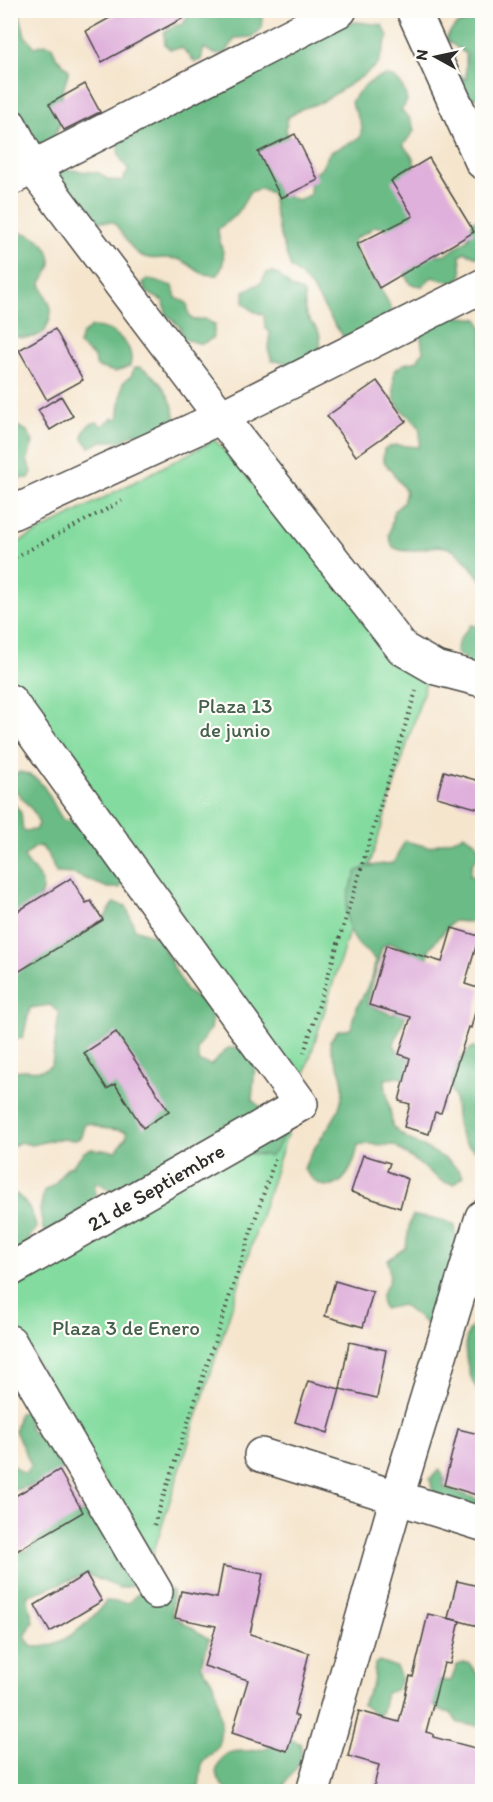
<svg xmlns="http://www.w3.org/2000/svg" width="493" height="1802" viewBox="0 0 493 1802" font-family="Itim,sans-serif">
	<style>
		.green { fill: #83db9f; stroke: #578365; stroke-width: 1.5 }
		.forest { fill: #6abb86; stroke: #4a7358; stroke-width: 1.5; fill-rule: evenodd }
		.building { fill: #dfb0db }
		.lines { fill: none; stroke-linecap: round; stroke-linejoin: round }
		.street-casing { stroke: #494743; stroke-width: 36 }
		.path { stroke: #494743; stroke-width: 4; stroke-dasharray: 1.5 4.5; stroke-linecap: butt }
		.street { stroke: #fff; stroke-width: 33 }
		.labels { text-anchor: middle; dominant-baseline: central; stroke-width: 4.5; stroke-linejoin: round; paint-order: stroke }
		.park-label { font-size: 21px; fill: #45604e; stroke: #fdfcf7 }
		.street-label { font-size: 21px; fill: #2b2b2b; stroke: #fdfcf7 }
	</style>
	<rect width="100%" height="100%" fill="#fdfcf7"/>
	<filter id="ink" filterUnits="userSpaceOnUse"><feTurbulence type="fractalNoise" baseFrequency=".0167" numOctaves="2"/><feDisplacementMap in="SourceGraphic" scale="12" xChannelSelector="R" yChannelSelector="G"/><feConvolveMatrix kernelMatrix="1 2 1 2 8 2 1 2 1" color-interpolation-filters="sRGB"/></filter>
	<filter id="wash" filterUnits="userSpaceOnUse"><feTurbulence type="fractalNoise" baseFrequency=".008" numOctaves="4" result="noise"/><feDisplacementMap in="SourceGraphic" scale="24" xChannelSelector="R" yChannelSelector="G"/><feGaussianBlur stdDeviation="1.35" result="paint"/><feColorMatrix in="noise" values="0 0 0 0 0 0 0 0 0 0 0 0 0 0 0 0 0 1.4 0 .05"/><feComposite in="paint" operator="in"/></filter>
	<g filter="url(#wash)">
		<rect width="100%" height="100%" fill="#f5e5cd"/>
		<!-- green -->
		<g class="green">
			<path d="M215,440L426,683L299,1093L11,688V546Z"/>
			<path d="M293,1116L150,1563L11,1316L10,1286Z"/>
		</g>
		<!-- forest -->
		<g class="forest">
			<path d="M10,11H19L25,36L35,47L44,44L52,46L56,57L69,70L59,105L63,117L52,141L51,153L11,139Z"/>
			<path d="M192,11H258L262,16V28L253,37L235,38L226,53L214,54L204,48L201,60L195,62L182,48L170,49L165,45L164,33L176,25H182Z"/>
			<path d="M482,18V94L479,97L467,99L457,72L466,80V54L446,40C452,22 466,21 482,18Z"/>
			<path d="M357,22L382,25L388,36L378,64L363,76L322,102L301,109L287,118L286,130L290,142C275,170 257,186 298,200L310,195L311,176L321,169L330,152L360,138L362,126L351,102C366,79 399,58 407,101L401,111C410,117 412,121 414,131L403,145L414,159V166L410,171L431,252L437,255L447,254L468,239L473,221L482,217V259L465,252L460,256L462,274L455,283L432,277L422,286L410,284C401,267 397,246 385,228L374,226C368,234 360,234 354,240C357,269 386,287 392,313L350,344C327,321 319,287 291,268C282,243 275,220 272,194L261,188L250,192L237,214L218,229C219,250 230,254 218,275C192,276 196,264 177,259C163,256 148,263 136,252C127,244 122,231 113,222L89,221L57,181L62,169L99,173L109,180L122,181L129,170C120,160 116,152 118,138L344,24Z"/>
			<path d="M14,232C30,232 49,241 51,260C52,269 45,275 41,283C45,305 59,301 45,331C36,339 21,340 11,334L10,234Z"/>
			<path d="M273,272L279,275L292,288L303,292C306,299 304,304 305,311C309,329 323,321 320,350L289,366L284,362L272,361L268,349L270,332L265,328L264,315L253,311L244,303V291L261,283L267,273Z"/>
			<path d="M147,279L173,286L176,298L187,303L189,315L193,320L205,319L215,325L213,338L202,344L183,339L180,327L166,314L164,302C154,294 146,297 143,283Z"/>
			<path d="M453,316L478,319L482,328V581C474,571 464,556 453,550C432,538 416,559 393,547L389,536L394,511L403,503L406,491L383,460L384,449L395,445L419,447C424,422 414,423 400,408C391,399 394,383 394,371L404,364L417,361L423,351L419,326Z"/>
			<path d="M92,327C112,326 136,345 130,366L115,372L97,367L93,356L79,345L82,334Z"/>
			<path d="M139,367C160,376 174,400 176,422L142,436L137,432L121,441H102L90,447L83,439C83,430 87,424 97,422L102,426L112,418L118,419L123,383L132,375L133,369Z"/>
			<path d="M11,423L27,431L33,442L27,461L32,472L29,478L11,479Z"/>
			<path d="M471,625L482,627V674L456,652L459,640Z"/>
			<path d="M20,772C46,776 50,802 63,820C74,822 85,824 86,836L95,844L122,882L120,888H108L74,874L56,873L49,856L41,846L35,847L24,857C28,865 35,870 39,877C51,898 26,911 11,919L10,798L21,813L23,831L35,830L39,824L34,812L11,785V776Z"/>
			<path d="M465,835L476,842L480,854L472,864L470,876L482,878V923L453,921L429,949L427,962L394,1044L399,1054L419,1063L410,1080L398,1077L385,1079C385,1095 392,1110 392,1126C412,1148 445,1150 463,1176L455,1184L443,1182L394,1145C381,1146 370,1142 358,1145C353,1177 330,1206 304,1169C312,1142 341,1122 343,1090C344,1071 331,1059 330,1041L338,1031L351,1029C353,1003 375,985 375,960C370,953 363,950 358,944C340,921 345,895 357,871L369,866L393,863L405,841L429,847ZM389,943L412,952L396,1012L392,1015L367,1004L382,947Z"/>
			<path d="M114,903L126,906L135,929L158,938L187,992L208,1005L212,1017L210,1029L197,1049L199,1062L211,1065L228,1048H241L255,1065L252,1100L281,1123C284,1137 281,1145 271,1156L235,1152L117,1195L101,1184L95,1183L94,1238C83,1259 54,1243 43,1229L40,1210L44,1191L55,1184L66,1168L72,1166L84,1152L90,1149L116,1151L127,1136L126,1131L101,1128L89,1123L84,1125L81,1137L76,1140L56,1139L32,1145L20,1142L11,1147V1073C25,1065 39,1077 52,1064L59,1013L50,1005L30,1008L23,1037L11,1041V976L20,967L103,920Z"/>
			<path d="M473,1047L482,1048V1086L480,1090L482,1095V1152C456,1146 456,1121 455,1100C455,1097 453,1094 452,1091C449,1076 461,1055 473,1047Z"/>
			<path d="M10,1191C23,1196 35,1214 36,1228L29,1238V1244L11,1262Z"/>
			<path d="M413,1216C424,1217 448,1219 455,1226L457,1245L432,1328L402,1305L384,1309C377,1296 384,1292 389,1281C391,1275 388,1266 388,1260L406,1247L410,1221Z"/>
			<path d="M482,1317V1396C470,1383 460,1349 469,1331C472,1326 478,1322 482,1317Z"/>
			<path d="M25,1412C29,1418 28,1424 31,1430C42,1445 71,1444 60,1473L37,1484L11,1491L10,1464L25,1474L31,1465L15,1431L19,1413Z"/>
			<path d="M439,1470L444,1478V1487L482,1501V1513L433,1492L430,1479Z"/>
			<path d="M85,1501L134,1580L131,1586L120,1588L86,1574L27,1596L33,1621L25,1637L32,1647C62,1649 89,1624 106,1601L128,1603L145,1587L172,1590V1615L209,1639L201,1665L215,1686L221,1722L219,1746L202,1763L199,1788L166,1786V1792L11,1791L10,1551H26C43,1537 60,1516 83,1512Z"/>
			<path d="M379,1661L396,1667L401,1678L397,1689L386,1693L382,1711L378,1716L363,1705L364,1699L373,1684L375,1664Z"/>
			<path d="M463,1663H469L482,1681V1722L477,1725L458,1723L451,1713L438,1710L431,1702L438,1680L451,1681L457,1665Z"/>
			<path d="M289,1739L300,1743C307,1765 288,1774 281,1791H230L223,1787L216,1773C223,1742 241,1755 262,1749C271,1747 280,1742 289,1739Z"/>
		</g>
		<g id="blocks">
			<!-- building -->
			<g class="building">
				<path d="M124,10H198L102,62L86,31Z"/>
				<path d="M85,84L100,112L64,130L49,104Z"/>
				<path d="M295,134L318,180L281,198L258,152Z"/>
				<path d="M429,158L474,232L379,288L357,244L413,216L391,181Z"/>
				<path d="M55,329L83,380L47,400L19,350Z"/>
				<path d="M377,381L406,421L356,456L327,416Z"/>
				<path d="M61,396L73,416L50,430L38,410Z"/>
				<path d="M444,771L483,782V810L437,797Z"/>
				<path d="M71,878L86,903L91,901L103,920L10,977V916Z"/>
				<path d="M452,928L479,936L465,984L481,989L471,1028L469,1027L441,1113L435,1112L429,1134L404,1127L410,1104L399,1101L410,1058L399,1054L411,1017L369,1005L386,945L442,962Z"/>
				<path d="M116,1032L169,1111L143,1128L115,1084L107,1089L84,1053Z"/>
				<path d="M363,1155L390,1163L387,1171L408,1179L400,1208L351,1192Z"/>
				<path d="M335,1281L373,1292L363,1327L325,1316Z"/>
				<path d="M349,1342L386,1350L377,1398L340,1389Z"/>
				<path d="M308,1381L340,1389L328,1433L295,1422Z"/>
				<path d="M458,1429L483,1435V1497L444,1485Z"/>
				<path d="M59,1470L83,1512L10,1555V1499Z"/>
				<path d="M223,1566L263,1574L250,1634L309,1653L294,1715L298,1717L287,1751L232,1733L248,1680L204,1666L216,1626L175,1618L181,1591L217,1598Z"/>
				<path d="M86,1574L102,1601L50,1632L35,1605Z"/>
				<path d="M457,1581L483,1587V1623L479,1622L478,1626L448,1618Z"/>
				<path d="M428,1614L460,1621L450,1664L444,1663L426,1732L433,1734V1737L483,1750V1791H373L379,1765L348,1756L359,1711L399,1722L410,1676L413,1677Z"/>
			</g>
		</g>
	</g>
	<g filter="url(#ink)">
		<use href="#blocks" fill-opacity="0" stroke="#494743" stroke-width="1.5"/>
		<g class="lines">
			<defs>
				<g id="street">
					<path d="M413,10L482,162"/>
					<path d="M10,125L33,168L221,417L403,649L436,668L482,680"/>
					<path d="M10,179L340,10"/>
					<path d="M10,514L221,417L482,286"/>
					<path d="M10,701L301,1104L10,1270"/>
					<path d="M10,1342L156,1592"/>
					<path d="M261,1455L482,1524"/>
					<path d="M313,1792L397,1497L482,1217"/>
				</g>
			</defs>
			<!-- street casing -->
			<use href="#street" class="street-casing"/>
			<!-- path -->
			<g class="path">
				<path d="M10,560L122,501"/>
				<path d="M304,1053L416,691"/>
				<path d="M154,1525L276,1156"/>
			</g>
			<!-- street -->
			<use href="#street" class="street"/>
		</g>
	</g>
	<g class="labels">
		<!-- park labels -->
		<g class="park-label">
			<text x="235" y="705">Plaza 13<tspan x="235" dy="24">de junio</tspan></text>
			<text x="126" y="1327">Plaza 3 de Enero</text>
		</g>
		<!-- street labels -->
		<g class="street-label">
			<text transform="translate(156 1187) rotate(-30)">21 de Septiembre</text>
		</g>
	</g>
	<!-- margin -->
	<rect width="493" height="1802" fill="none" stroke="#fdfcf7" stroke-width="36"/>
	<!-- north arrow -->
	<g transform="translate(436 57) rotate(278)" stroke="#fdfcf7" stroke-width="4.5" paint-order="stroke">
	<path d="M0-4.5L10 22L0 15L-10 22Z" fill="#2b2b2b"/>
	<text y="-9" font-size="16" font-weight="bold" text-anchor="middle" fill="#2b2b2b">N</text>
	</g>
</svg>
